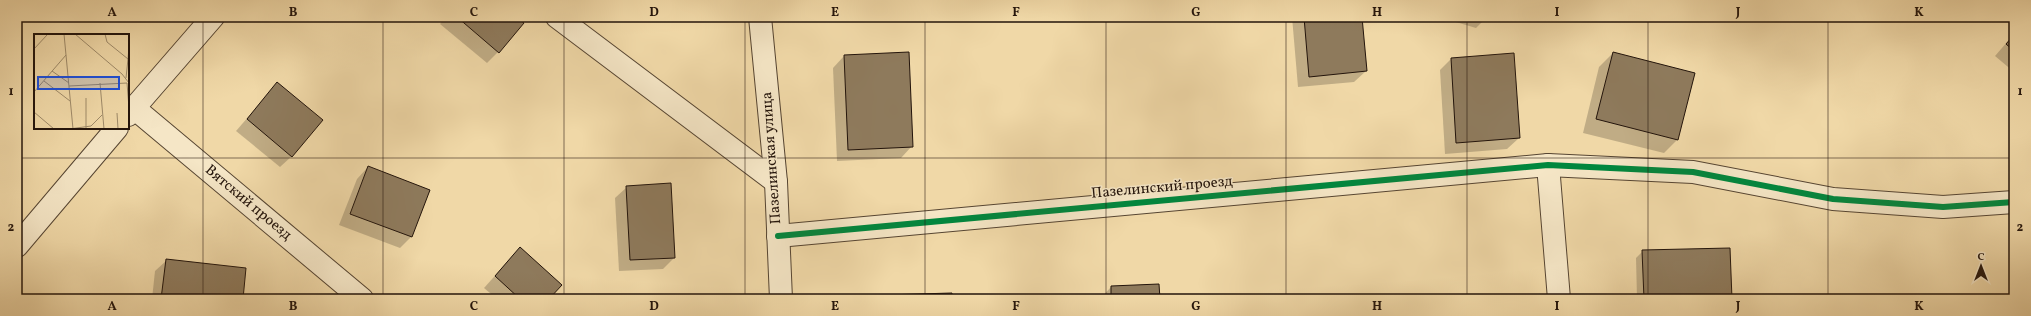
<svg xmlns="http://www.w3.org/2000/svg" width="2031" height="316" viewBox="0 0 2031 316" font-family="Vollkorn,serif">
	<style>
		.shadow { fill: #0003 }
		.building { fill: #8e7a5c; stroke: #23140b }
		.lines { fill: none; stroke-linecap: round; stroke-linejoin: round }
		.minor-casing { stroke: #564532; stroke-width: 24 }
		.minor { stroke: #f5e6c6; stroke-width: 22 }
		.cycleway-casing { stroke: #f5e6c6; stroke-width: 8 }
		.cycleway { stroke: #00873e; stroke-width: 6 }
		.grid { fill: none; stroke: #23140b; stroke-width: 1; stroke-opacity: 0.55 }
		.labels { text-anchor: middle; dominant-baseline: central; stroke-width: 3; stroke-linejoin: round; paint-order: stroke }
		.street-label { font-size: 15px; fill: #23140b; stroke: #f5e6c6 }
		.inset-road { fill: none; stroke: #9e8a69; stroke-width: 1 }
		.view { fill: #1d4ed8; fill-opacity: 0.15; stroke: #1d4ed8; stroke-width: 2 }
		.inset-edge { fill: none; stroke: #23140b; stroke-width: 2 }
		.neatline { fill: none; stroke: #23140b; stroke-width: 1.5 }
		.grid-label { font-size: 13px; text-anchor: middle; font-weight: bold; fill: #23140b }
	</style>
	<rect width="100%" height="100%" fill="#f0d8a7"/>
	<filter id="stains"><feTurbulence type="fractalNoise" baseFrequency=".005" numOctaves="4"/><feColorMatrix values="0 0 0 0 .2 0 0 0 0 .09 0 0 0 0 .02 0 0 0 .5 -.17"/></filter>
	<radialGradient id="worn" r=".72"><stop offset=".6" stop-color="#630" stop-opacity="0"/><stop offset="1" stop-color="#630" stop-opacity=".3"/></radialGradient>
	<!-- shadow -->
	<g class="shadow">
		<path d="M446,17H515L498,52L487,63L440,24Z"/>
		<path d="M1292,17H1361L1366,71L1354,82L1298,87Z"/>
		<path d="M1439,17H1487L1476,28Z"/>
		<path d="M2014,34V72L1995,56Z"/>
		<path d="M1613,53L1678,139L1664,153L1583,133L1599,67Z"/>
		<path d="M1513,54L1519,138L1507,149L1445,154L1440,70L1451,59Z"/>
		<path d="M844,56L912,146L901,158L837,161L833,68Z"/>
		<path d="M277,84L292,156L280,167L236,131Z"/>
		<path d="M368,167L429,191L411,237L400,248L339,225L357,179Z"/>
		<path d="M627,187L674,258L663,269L619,271L615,198Z"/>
		<path d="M520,248L548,299H497L484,288Z"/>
		<path d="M1643,251L1731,299H1637L1636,258Z"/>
		<path d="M167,260L242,299H152L155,271Z"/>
		<path d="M1111,287L1159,299H1100Z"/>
	</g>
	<!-- building -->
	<g class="building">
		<path d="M457,17H516L524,23L499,53Z"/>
		<path d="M1304,17H1362L1367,71L1309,77Z"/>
		<path d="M2014,35V51L2006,44Z"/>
		<path d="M909,52L913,147L848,150L844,55Z"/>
		<path d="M1613,52L1695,73L1678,140L1596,119Z"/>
		<path d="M1514,53L1520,138L1456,143L1451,58Z"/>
		<path d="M277,82L323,120L292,157L247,119Z"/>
		<path d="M368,166L430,190L412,237L350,214Z"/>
		<path d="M671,183L675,258L630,260L626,186Z"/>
		<path d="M520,247L562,285L549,299H520L495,276Z"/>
		<path d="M1730,248L1732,299H1644L1642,250Z"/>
		<path d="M166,259L246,268L243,299H161Z"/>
		<path d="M1159,284L1160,299H1111V286Z"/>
		<path d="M952,293V299H851V296Z"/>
		<rect x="1289" y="297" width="52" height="2"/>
	</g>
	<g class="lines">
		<defs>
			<g id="minor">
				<path d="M557,17L776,182"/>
				<path d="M760,17L776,182L781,299"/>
				<path d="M134,108L362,299"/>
				<path d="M128,115L213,17"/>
				<path d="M1548,165L1559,299"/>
				<path d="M778,236L1548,165L1693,172L1833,199L1943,207L2014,202"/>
				<path d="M17,246L117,128"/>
			</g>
		</defs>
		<!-- minor casing -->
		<use href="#minor" class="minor-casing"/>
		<!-- minor -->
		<use href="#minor" class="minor"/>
		<defs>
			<path id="cycleway" d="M778,236L1548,165L1693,172L1833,199L1943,207L2014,202"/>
		</defs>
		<!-- cycleway casing -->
		<use href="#cycleway" class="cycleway-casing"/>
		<!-- cycleway -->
		<use href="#cycleway" class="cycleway"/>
	</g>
	<!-- grid -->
	<path class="grid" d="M203,17V299M383,17V299M564,17V299M745,17V299M925,17V299M1106,17V299M1286,17V299M1467,17V299M1648,17V299M1828,17V299M17,158H2014"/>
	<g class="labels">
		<!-- street labels -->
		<g class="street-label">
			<text transform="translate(772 158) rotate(-94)">Пазелинская улица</text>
			<text transform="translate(1162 188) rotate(-5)">Пазелинский проезд</text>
			<text transform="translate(248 203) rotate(40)">Вятский проезд</text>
		</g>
	</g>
	<!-- overview -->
	<g transform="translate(34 34)">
		<rect width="95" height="95" fill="#f0d8a7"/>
		<path class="inset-road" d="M30,0L39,95M41,0L88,40L95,49M64,0H77M71,0L73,8L94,25L92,44M0,15L13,1M94,25L95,13M18,37L35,49M10,47L36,67M66,49L70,95M35,52L93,49L95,74M0,58L32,21M52,64V95M0,78L20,95M83,79L84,95M35,95L57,92L68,81"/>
		<path class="view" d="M4,43H85V55H4Z"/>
		<rect width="95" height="95" class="inset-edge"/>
	</g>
	<!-- margin -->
	<rect width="2031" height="316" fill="none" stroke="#f0d8a7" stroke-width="44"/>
	<!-- north arrow -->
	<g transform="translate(1981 266)" stroke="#f5e6c6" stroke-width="3" paint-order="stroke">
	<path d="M0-3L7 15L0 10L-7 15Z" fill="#23140b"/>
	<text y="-6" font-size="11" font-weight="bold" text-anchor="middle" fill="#23140b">С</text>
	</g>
	<rect x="22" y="22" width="1987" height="272" class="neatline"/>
	<g class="grid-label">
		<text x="112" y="16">A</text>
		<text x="293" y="16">B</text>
		<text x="474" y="16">C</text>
		<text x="654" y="16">D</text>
		<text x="835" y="16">E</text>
		<text x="1016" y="16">F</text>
		<text x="1196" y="16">G</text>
		<text x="1377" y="16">H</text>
		<text x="1557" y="16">I</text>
		<text x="1738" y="16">J</text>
		<text x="1919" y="16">K</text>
		<text x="11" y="95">1</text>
		<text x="2020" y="95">1</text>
		<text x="11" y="231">2</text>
		<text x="2020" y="231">2</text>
		<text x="112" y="310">A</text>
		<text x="293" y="310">B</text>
		<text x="474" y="310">C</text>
		<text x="654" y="310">D</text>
		<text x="835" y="310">E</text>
		<text x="1016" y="310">F</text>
		<text x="1196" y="310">G</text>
		<text x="1377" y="310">H</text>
		<text x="1557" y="310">I</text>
		<text x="1738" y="310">J</text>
		<text x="1919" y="310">K</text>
	</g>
	<rect width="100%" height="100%" filter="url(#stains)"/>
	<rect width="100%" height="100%" fill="url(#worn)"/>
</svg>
